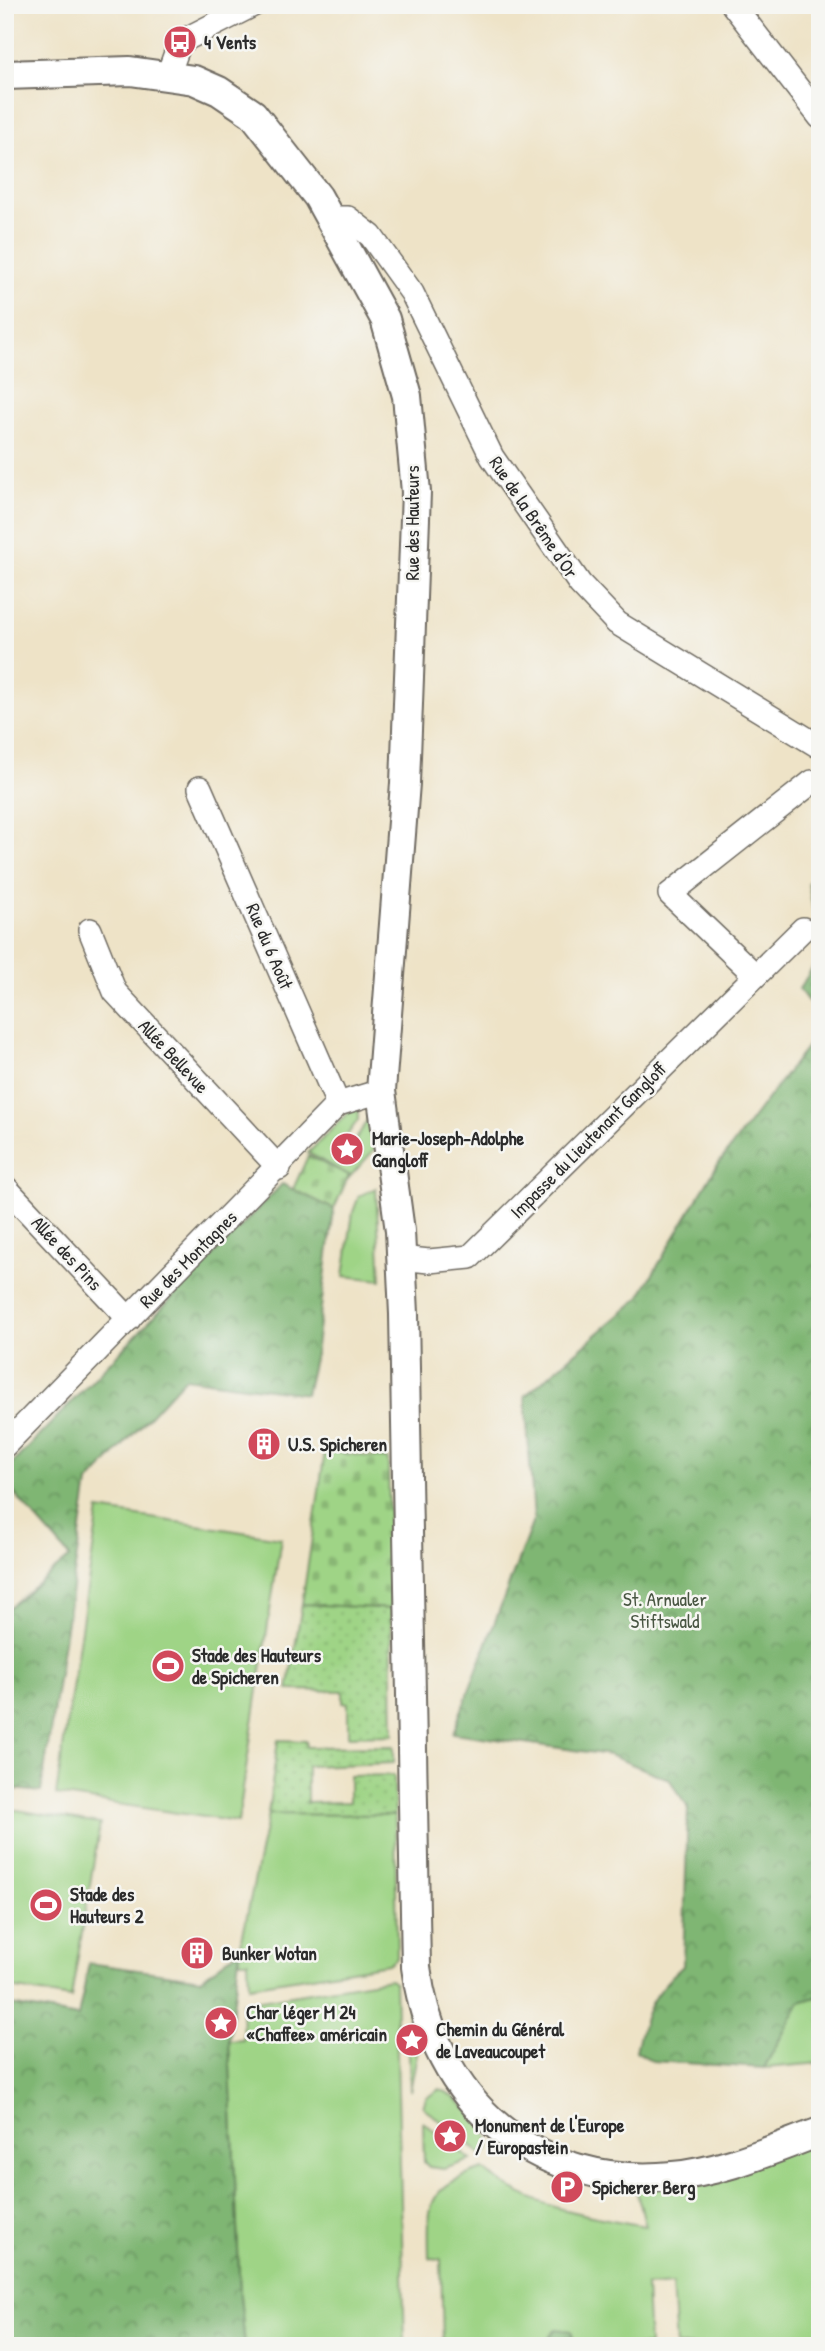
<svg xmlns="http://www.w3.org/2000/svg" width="825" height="2351" viewBox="0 0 825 2351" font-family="'Patrick Hand',sans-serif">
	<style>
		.grass { fill: #9fd486; stroke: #658058; stroke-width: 2 }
		.forest { fill: url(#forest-crowns); stroke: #55704f; stroke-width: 2 }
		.cemetery { fill: url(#cemetery-stones); stroke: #658058; stroke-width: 2 }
		.garden { fill: url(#garden-dots); stroke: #658058; stroke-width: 2 }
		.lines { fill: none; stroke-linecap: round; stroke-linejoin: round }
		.minor-casing { stroke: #6f6b62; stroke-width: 26 }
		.tertiary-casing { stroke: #6f6b62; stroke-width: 32 }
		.minor { stroke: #fff; stroke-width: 23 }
		.tertiary { stroke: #fff; stroke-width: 28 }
		.labels { text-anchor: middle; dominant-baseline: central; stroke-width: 5; stroke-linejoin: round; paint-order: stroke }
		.poi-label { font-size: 19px; font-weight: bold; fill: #2b2b2b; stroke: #f6f6f2; text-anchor: start }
		.street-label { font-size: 19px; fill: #2b2b2b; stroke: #f6f6f2 }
		.park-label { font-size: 19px; fill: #485542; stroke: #f6f6f2 }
	</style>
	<defs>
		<pattern id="forest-crowns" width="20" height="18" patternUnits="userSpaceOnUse" patternTransform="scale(1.75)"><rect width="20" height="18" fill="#7fb673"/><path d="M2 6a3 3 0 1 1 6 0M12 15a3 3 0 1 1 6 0" fill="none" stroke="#68945f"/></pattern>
		<pattern id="cemetery-stones" width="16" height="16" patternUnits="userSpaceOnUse" patternTransform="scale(1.75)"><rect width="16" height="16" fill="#9fd486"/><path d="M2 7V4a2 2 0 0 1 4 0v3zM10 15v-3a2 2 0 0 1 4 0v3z" fill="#89b674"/></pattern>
		<pattern id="garden-dots" width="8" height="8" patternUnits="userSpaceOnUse" patternTransform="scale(1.75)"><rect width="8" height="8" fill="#9fd486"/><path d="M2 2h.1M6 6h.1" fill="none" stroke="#89b674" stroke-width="1.8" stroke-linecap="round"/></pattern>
	</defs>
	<rect width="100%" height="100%" fill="#f6f6f2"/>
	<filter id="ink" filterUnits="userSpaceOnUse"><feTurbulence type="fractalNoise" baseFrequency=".0143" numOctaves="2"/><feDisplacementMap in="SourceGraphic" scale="14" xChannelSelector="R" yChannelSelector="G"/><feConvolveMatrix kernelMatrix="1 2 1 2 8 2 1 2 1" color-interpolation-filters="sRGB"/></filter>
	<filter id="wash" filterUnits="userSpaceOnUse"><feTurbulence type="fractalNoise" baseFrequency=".00686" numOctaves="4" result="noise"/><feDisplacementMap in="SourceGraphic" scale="28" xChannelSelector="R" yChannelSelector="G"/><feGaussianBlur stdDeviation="1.57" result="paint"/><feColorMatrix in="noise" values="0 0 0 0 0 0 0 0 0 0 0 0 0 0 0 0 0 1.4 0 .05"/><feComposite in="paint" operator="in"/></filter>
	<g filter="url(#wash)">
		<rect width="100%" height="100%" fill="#eee3c7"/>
		<!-- grass -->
		<g class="grass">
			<path d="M354,1107L358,1109V1120L335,1152L351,1160L359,1145L354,1143L369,1117L372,1120L375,1149L347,1180L349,1175L308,1153Z"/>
			<path d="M376,1188L381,1280L344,1276L353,1212L359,1196Z"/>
			<path d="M99,1510L281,1538L238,1822L56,1795Z"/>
			<path d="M5,1808L100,1824L71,1998L5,1987Z"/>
			<path d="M268,1814L395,1815L397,1957L388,1964L249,1986L248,1961H240V1949Z"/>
			<path d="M390,1979L395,1983L405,2346H245L240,2295L229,2041L243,2040L242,2003Z"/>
			<path d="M407,1980L420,2038L410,2091Z"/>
			<path d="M820,1996V2063L764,2068L800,2002Z"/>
			<path d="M440,2089C457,2096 492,2128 490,2148L483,2155L423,2107L426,2098Z"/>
			<path d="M423,2123V2122L471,2160L444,2169L429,2167L424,2162Z"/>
			<path d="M820,2132V2346H676L672,2284L646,2286L649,2346H575L571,2331L544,2342L542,2346H443L441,2259L429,2258C428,2204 425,2188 483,2169C529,2208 587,2216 646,2226L633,2178Z"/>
		</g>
		<!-- forest -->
		<g class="forest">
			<path d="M820,873V946L808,883Z"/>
			<path d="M820,957V1018L799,989Z"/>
			<path d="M820,1029V1996L800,2002L764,2068L652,2061L636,2051C645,2010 651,1994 683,1966L688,1807L669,1779L609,1755L453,1733L534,1518L525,1396L638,1299L716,1167Z"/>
			<path d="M282,1184L334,1209L315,1354L306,1394L185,1378L88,1483L41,1792L5,1788V1611L70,1557L5,1483V1471Z"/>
			<path d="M240,1949L229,2041L240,2295L245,2346H5V2004L78,2017L89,1963L201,1979Z"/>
			<path d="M556,2329L571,2331L575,2346H542Z"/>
		</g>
		<!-- cemetery -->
		<g class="cemetery">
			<path d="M308,1156L349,1175L334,1209L293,1189Z"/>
			<path d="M325,1451L388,1459L391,1609L302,1604Z"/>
		</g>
		<!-- garden -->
		<g class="garden">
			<path d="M302,1604L391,1609L393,1735L348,1736V1703L343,1702V1691L288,1690Z"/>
			<path d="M278,1740L306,1741L307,1747L394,1746V1763L307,1766V1803L349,1802V1776L394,1775L395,1815L268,1814Z"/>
		</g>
	</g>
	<g filter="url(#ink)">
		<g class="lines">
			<defs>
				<g id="minor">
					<path d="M733,5L820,117"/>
					<path d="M168,75L180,42L253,5"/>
					<path d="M330,218H348L371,236L412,293L492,457L580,584L617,623L820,747"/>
					<path d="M200,788L338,1104"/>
					<path d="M90,930L115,992L279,1168"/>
					<path d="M755,975L670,894L812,782"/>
					<path d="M5,1187L129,1319"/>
					<path d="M401,1258L429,1261L470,1257L803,929"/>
					<path d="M5,1445L338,1104L381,1091"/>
				</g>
				<path id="tertiary" d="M5,75L130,71L194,80L219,91L253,114L318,197L385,319L407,396L416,492L405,783L381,1091L400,1231L404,1314L416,1967C433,2102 535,2190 673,2176C722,2172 773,2149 820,2132"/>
			</defs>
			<!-- minor casing -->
			<use href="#minor" class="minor-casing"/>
			<!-- tertiary casing -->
			<use href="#tertiary" class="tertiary-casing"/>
			<!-- minor -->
			<use href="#minor" class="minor"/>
			<!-- tertiary -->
			<use href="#tertiary" class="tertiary"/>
		</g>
	</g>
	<!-- icons -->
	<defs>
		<symbol id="bus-disc" viewBox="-11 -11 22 22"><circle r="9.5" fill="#d1495b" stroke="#f6f6f2"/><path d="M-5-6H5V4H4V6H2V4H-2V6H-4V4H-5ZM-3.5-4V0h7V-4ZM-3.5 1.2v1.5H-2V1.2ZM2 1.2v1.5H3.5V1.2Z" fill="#fff"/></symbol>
		<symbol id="sight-disc" viewBox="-11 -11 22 22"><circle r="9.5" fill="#d1495b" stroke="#f6f6f2"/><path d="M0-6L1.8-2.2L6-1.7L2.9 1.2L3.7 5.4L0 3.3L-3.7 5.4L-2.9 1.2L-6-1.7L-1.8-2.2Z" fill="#fff"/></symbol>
		<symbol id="building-disc" viewBox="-11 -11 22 22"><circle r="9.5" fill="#d1495b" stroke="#f6f6f2"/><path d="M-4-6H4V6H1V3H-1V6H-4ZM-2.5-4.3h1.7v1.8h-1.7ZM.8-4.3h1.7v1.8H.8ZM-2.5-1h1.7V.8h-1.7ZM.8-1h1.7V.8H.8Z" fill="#fff"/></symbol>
		<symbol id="stadium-disc" viewBox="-11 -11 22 22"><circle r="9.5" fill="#d1495b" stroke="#f6f6f2"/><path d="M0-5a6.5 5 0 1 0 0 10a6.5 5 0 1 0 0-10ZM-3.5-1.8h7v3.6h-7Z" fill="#fff"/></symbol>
		<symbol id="parking-disc" viewBox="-11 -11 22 22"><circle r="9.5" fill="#d1495b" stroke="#f6f6f2"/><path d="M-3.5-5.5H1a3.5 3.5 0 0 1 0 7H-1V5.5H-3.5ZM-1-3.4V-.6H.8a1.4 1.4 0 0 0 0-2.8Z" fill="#fff"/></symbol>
	</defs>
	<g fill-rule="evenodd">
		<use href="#bus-disc" x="161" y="23" width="38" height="38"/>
		<use href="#sight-disc" x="328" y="1130" width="38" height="38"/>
		<use href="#building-disc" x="245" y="1425" width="38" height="38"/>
		<use href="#stadium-disc" x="149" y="1647" width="38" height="38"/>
		<use href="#stadium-disc" x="27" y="1886" width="38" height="38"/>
		<use href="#building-disc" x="178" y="1934" width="38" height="38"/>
		<use href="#sight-disc" x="202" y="2004" width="38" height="38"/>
		<use href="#sight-disc" x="393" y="2021" width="38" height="38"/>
		<use href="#sight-disc" x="431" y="2117" width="38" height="38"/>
		<use href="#parking-disc" x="548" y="2168" width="38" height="38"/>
	</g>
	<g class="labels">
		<!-- poi labels -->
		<g class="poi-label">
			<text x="204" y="42">4 Vents</text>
			<text x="372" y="1138">Marie-Joseph-Adolphe<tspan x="372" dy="22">Gangloff</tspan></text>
			<text x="288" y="1444">U.S. Spicheren</text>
			<text x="192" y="1655">Stade des Hauteurs<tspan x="192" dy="22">de Spicheren</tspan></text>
			<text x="70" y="1894">Stade des<tspan x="70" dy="22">Hauteurs 2</tspan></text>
			<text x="222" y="1953">Bunker Wotan</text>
			<text x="246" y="2012">Char léger M 24<tspan x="246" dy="22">«Chaffee» américain</tspan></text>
			<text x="436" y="2029">Chemin du Général<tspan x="436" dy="22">de Laveaucoupet</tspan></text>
			<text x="475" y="2125">Monument de l'Europe<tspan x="475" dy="22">/ Europastein</tspan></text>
			<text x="592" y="2187">Spicherer Berg</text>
		</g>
		<!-- street labels -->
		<g class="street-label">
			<text transform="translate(534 517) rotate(56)">Rue de la Brême d'Or</text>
			<text transform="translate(412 523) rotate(-90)">Rue des Hauteurs</text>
			<text transform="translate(270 946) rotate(67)">Rue du 6 Août</text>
			<text transform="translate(174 1056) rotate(47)">Allée Bellevue</text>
			<text transform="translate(588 1140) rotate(-45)">Impasse du Lieutenant Gangloff</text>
			<text transform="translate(67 1253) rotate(47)">Allée des Pins</text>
			<text transform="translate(188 1259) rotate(-45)">Rue des Montagnes</text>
		</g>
		<!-- park labels -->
		<g class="park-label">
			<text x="665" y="1599">St. Arnualer<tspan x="665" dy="22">Stiftswald</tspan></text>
		</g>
	</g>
	<!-- margin -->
	<rect width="825" height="2351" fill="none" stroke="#f6f6f2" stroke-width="28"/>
</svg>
